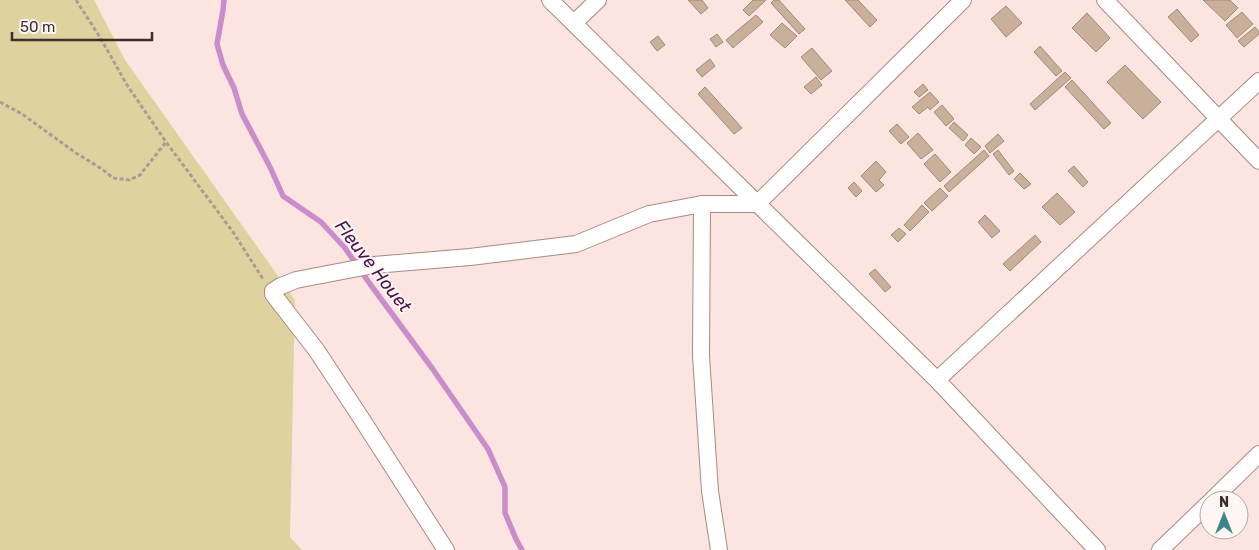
<svg xmlns="http://www.w3.org/2000/svg" width="1259" height="550" viewBox="0 0 1259 550" font-family="Rubik,sans-serif">
	<style>
		.green { fill: #ded29e }
		.lines { fill: none; stroke-linecap: round; stroke-linejoin: round }
		.stream { stroke: #ca8cca; stroke-width: 5.5 }
		.building { fill: #c9b09a; stroke: #a28a74 }
		.street-casing { stroke: #aa8881; stroke-width: 18 }
		.path { stroke: #ad9a96; stroke-width: 3; stroke-dasharray: 4 2.5; stroke-linecap: butt }
		.street { stroke: #fff; stroke-width: 16 }
		.labels { text-anchor: middle; dominant-baseline: central; stroke-width: 4; stroke-linejoin: round; paint-order: stroke }
		.water-label { font-size: 18px; font-style: italic; fill: #480f4a; stroke: #fef6f5 }
	</style>
	<rect width="100%" height="100%" fill="#fce5e1"/>
	<!-- green -->
	<path class="green" d="M0,0H94L125,60L295,300L290,537L302,550H0Z"/>
	<g class="lines">
		<!-- stream -->
		<path class="stream" d="M224,0L223,10L217,44L223,65L234,88L242,114L270,167L283,196L321,222L345,248L370,284L432,368L488,449L505,487V513L516,539L522,550"/>
	</g>
	<!-- building -->
	<g class="building">
		<path d="M688,0H702L708,8L701,14Z"/>
		<path d="M753,0H766L749,16L743,10Z"/>
		<path d="M774,0H779L805,29L799,34L771,3Z"/>
		<path d="M845,0H858L877,20L870,27Z"/>
		<path d="M1203,0H1230L1238,8L1225,21Z"/>
		<path d="M1006,6L1022,23L1006,37L991,19Z"/>
		<path d="M1177,9L1199,35L1191,42L1168,17Z"/>
		<path d="M1242,12L1253,24L1237,38L1226,25Z"/>
		<path d="M1087,13L1110,38L1096,52L1072,28Z"/>
		<path d="M756,15L763,22L733,48L726,40Z"/>
		<path d="M782,23L797,36L785,48L770,35Z"/>
		<path d="M1255,27L1259,32V34L1244,47L1238,41Z"/>
		<path d="M717,34L723,42L716,47L710,39Z"/>
		<path d="M658,36L665,45L657,51L650,42Z"/>
		<path d="M1040,46L1062,71L1056,76L1034,52Z"/>
		<path d="M812,48L832,71L821,80L801,57Z"/>
		<path d="M710,59L715,66L702,77L696,70Z"/>
		<path d="M1125,65L1161,102L1143,119L1107,82Z"/>
		<path d="M1065,72L1071,78L1035,110L1030,104Z"/>
		<path d="M816,77L822,85L811,94L804,87Z"/>
		<path d="M1072,80L1111,123L1104,129L1065,87Z"/>
		<path d="M923,84L928,90L919,97L914,92Z"/>
		<path d="M705,87L742,128L734,134L698,94Z"/>
		<path d="M930,92L939,102L930,110L928,107L919,114L912,107Z"/>
		<path d="M942,105L954,119L946,126L934,112Z"/>
		<path d="M954,122L968,135L963,141L949,128Z"/>
		<path d="M897,124L909,137L901,144L889,131Z"/>
		<path d="M918,133L933,150L921,159L907,143Z"/>
		<path d="M998,134L1004,141L990,153L985,146Z"/>
		<path d="M971,138L981,147L974,154L965,145Z"/>
		<path d="M984,150L989,156L949,192L944,186Z"/>
		<path d="M998,150L1014,171L1009,175L993,154Z"/>
		<path d="M935,154L951,172L940,182L924,164Z"/>
		<path d="M876,161L886,172L879,180L884,185L876,192L861,176Z"/>
		<path d="M1074,166L1088,182L1083,187L1068,171Z"/>
		<path d="M1020,173L1031,184L1024,189L1014,179Z"/>
		<path d="M854,182L862,191L856,197L848,188Z"/>
		<path d="M940,188L948,196L932,211L924,203Z"/>
		<path d="M1057,193L1075,212L1060,225L1042,207Z"/>
		<path d="M922,205L929,212L910,231L904,225Z"/>
		<path d="M985,215L1000,231L992,238L978,222Z"/>
		<path d="M899,228L906,234L898,242L891,235Z"/>
		<path d="M1035,235L1041,242L1010,271L1003,264Z"/>
		<path d="M875,269L891,287L885,292L869,274Z"/>
	</g>
	<g class="lines">
		<defs>
			<g id="street">
				<path d="M550,0L937,380L1097,550"/>
				<path d="M1105,0L1259,161"/>
				<path d="M574,23L598,0"/>
				<path d="M702,204L701,356L710,491L719,550"/>
				<path d="M937,380L1259,81"/>
				<path d="M1212,500L1259,454"/>
				<path d="M446,550L363,421L317,351L273,294V291L281,286L296,280L374,265L470,257L576,244L649,214L702,204H757L963,0"/>
				<path d="M1160,550L1209,503"/>
			</g>
		</defs>
		<!-- street casing -->
		<use href="#street" class="street-casing"/>
		<!-- path -->
		<g class="path">
			<path d="M76,0L101,39L127,85L166,142L233,232L263,279"/>
			<path d="M0,102L22,114L76,153L102,169L113,178L129,180L140,175L166,142"/>
		</g>
		<!-- street -->
		<use href="#street" class="street"/>
	</g>
	<g class="labels">
		<!-- water labels -->
		<g class="water-label">
			<text transform="translate(373 266) rotate(52)">Fleuve Houet</text>
		</g>
	</g>
	<!-- north arrow -->
	<g transform="translate(1224 515)"><circle r="24" fill="#fef6f5" stroke="#b0a6a4"/>
	<path d="M0-4L9 19L0 12L-9 19Z" fill="#3f8786"/>
	<text y="-8" font-size="14" font-weight="bold" text-anchor="middle" fill="#3c2e2b">N</text>
	</g>
	<!-- scale -->
	<path d="M12 32v8h140v-8" fill="none" stroke="#3c2e2b" stroke-width="2.5"/>
	<text x="20" y="32" font-size="15" fill="#3c2e2b" stroke="#fef6f5" stroke-width="4" paint-order="stroke">50 m</text>
</svg>
